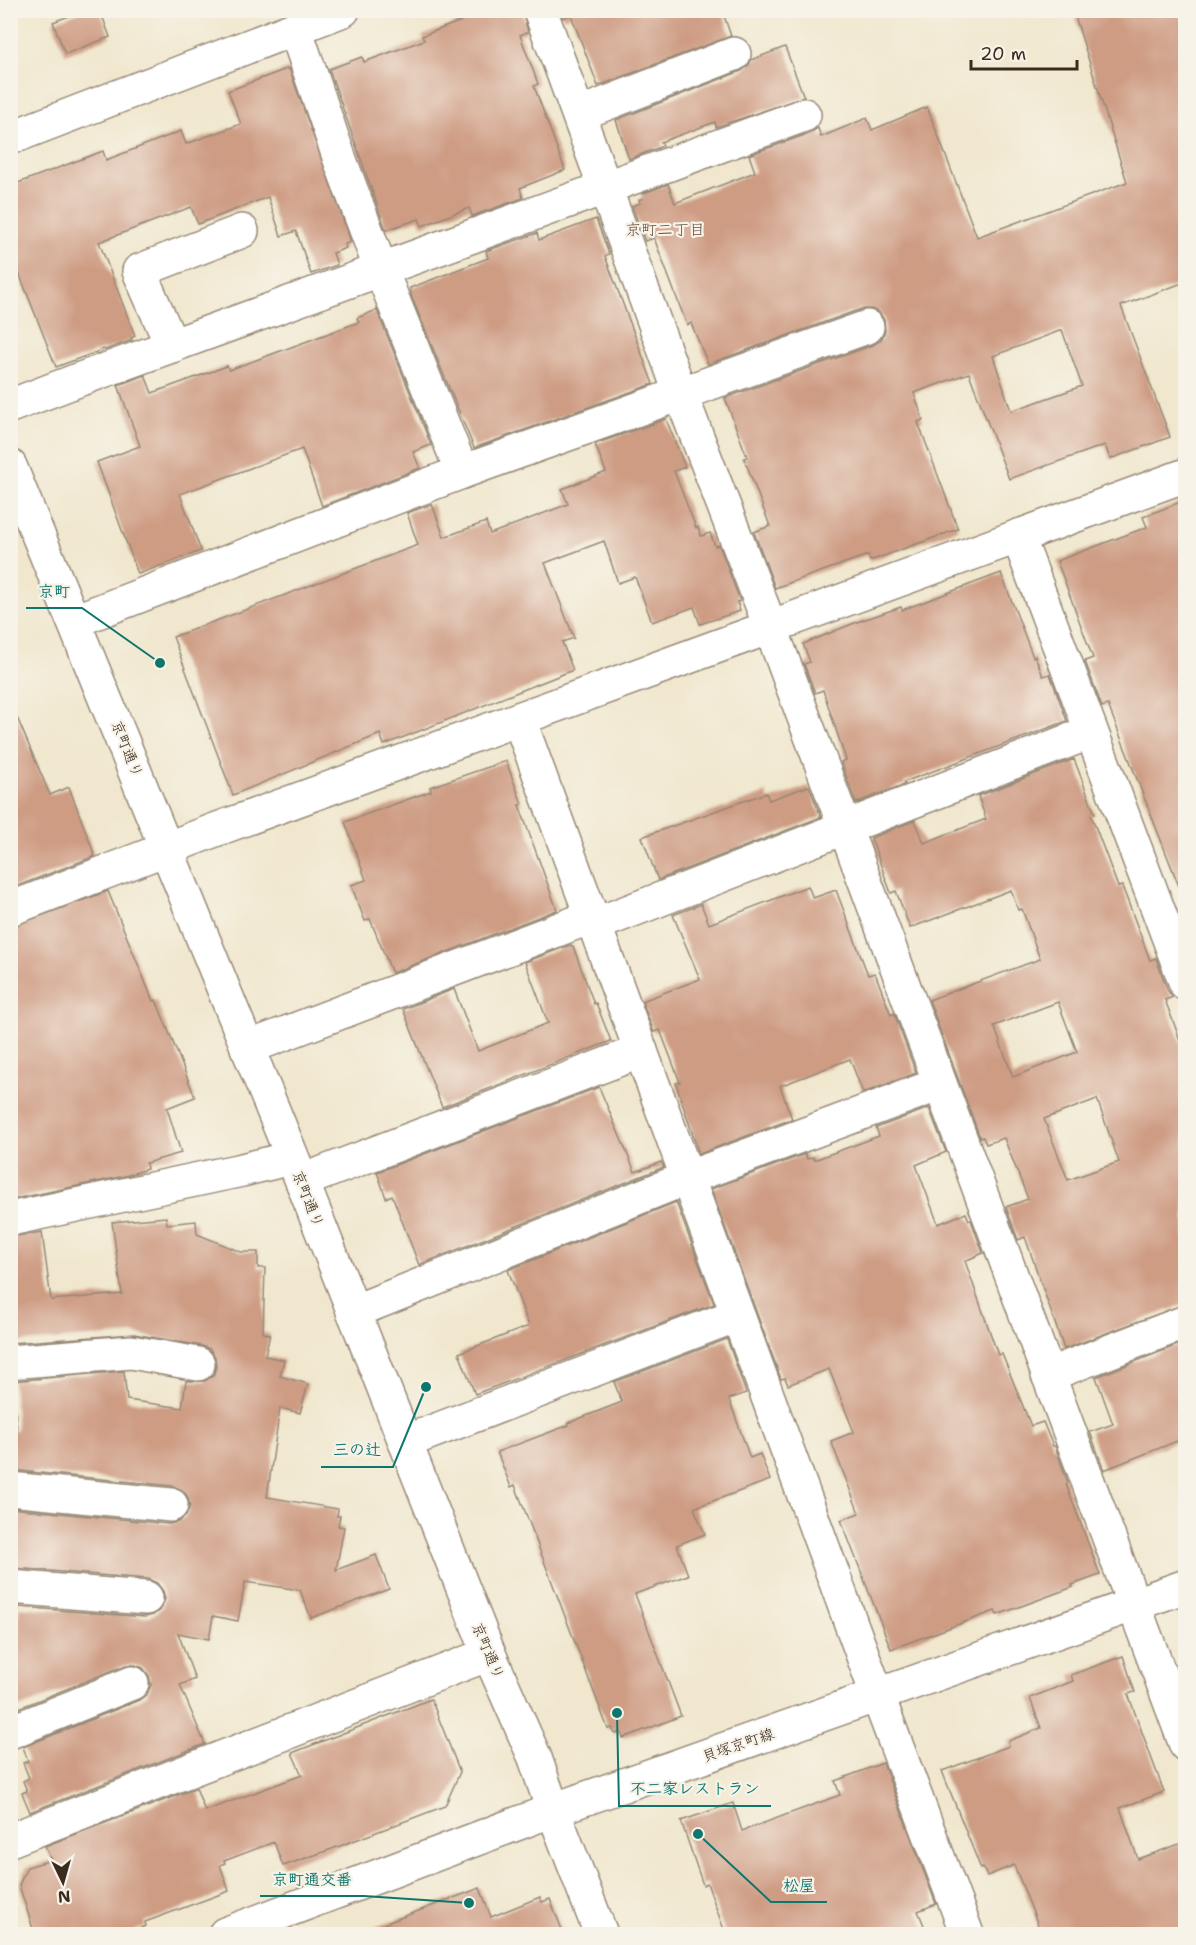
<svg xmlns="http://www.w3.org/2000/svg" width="1196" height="1945" viewBox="0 0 1196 1945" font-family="'Shantell Sans','Klee One',sans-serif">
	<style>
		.building { fill: #ce9b83; fill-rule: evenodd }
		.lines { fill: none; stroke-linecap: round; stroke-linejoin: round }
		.minor-casing { stroke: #968876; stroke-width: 36 }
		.minor { stroke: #fff; stroke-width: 33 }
		.labels { text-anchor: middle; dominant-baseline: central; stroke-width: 4.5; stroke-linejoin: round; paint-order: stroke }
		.street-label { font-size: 15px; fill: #3b2a1e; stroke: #f7f3e8 }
		.neighbourhood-label { font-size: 16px; fill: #6e5241; stroke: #f7f3e8 }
		.leader { fill: none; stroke: #0f766e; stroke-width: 2 }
		.callout-dot { fill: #0f766e; stroke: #f7f3e8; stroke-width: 2 }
		.callout-label { font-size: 16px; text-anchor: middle; font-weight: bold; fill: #0f766e; stroke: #f7f3e8; stroke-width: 4.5; stroke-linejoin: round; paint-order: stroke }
	</style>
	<rect width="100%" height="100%" fill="#f7f3e8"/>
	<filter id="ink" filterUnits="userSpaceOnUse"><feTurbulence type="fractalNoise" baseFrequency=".0167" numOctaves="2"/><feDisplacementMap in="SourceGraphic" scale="12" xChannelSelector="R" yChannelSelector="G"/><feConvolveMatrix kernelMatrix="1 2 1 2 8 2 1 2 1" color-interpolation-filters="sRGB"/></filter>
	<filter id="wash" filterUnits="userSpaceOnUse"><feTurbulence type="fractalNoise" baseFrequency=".008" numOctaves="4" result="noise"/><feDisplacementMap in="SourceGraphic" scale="24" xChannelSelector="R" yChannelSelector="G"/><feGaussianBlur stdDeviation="1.35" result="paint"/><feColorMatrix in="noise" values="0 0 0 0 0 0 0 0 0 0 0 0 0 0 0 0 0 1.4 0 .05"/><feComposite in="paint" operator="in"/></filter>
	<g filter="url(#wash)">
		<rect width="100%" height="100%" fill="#f0e7ce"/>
		<g id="blocks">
			<!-- building -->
			<g class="building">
				<path d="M85,10H100L110,37L65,54L53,22Z"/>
				<path d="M458,10H522L528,32L520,35L538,84L534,86L565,170L520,188L523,198L472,216L469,208L422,226L419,219L386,230L329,69L362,57L364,62L424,40L422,36L461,21Z"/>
				<path d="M560,10H722L731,36L598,86L571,15L563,18Z"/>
				<path d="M1073,10H1185V282L1121,306L1170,437L1110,459L1105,445L1009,479L969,373L914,393L923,420L918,422L958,529L870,561L868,555L775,588L754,532L770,526L744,458L747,457L725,398L873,345L881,340L885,331L884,320L879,312L871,309H861L708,364L691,323L687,325L654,238L645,241L632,206L640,203L639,200L643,198L642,194L668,184L675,203L755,172L749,155L810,133L816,129L818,128L821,137L867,118L872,130L927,107L977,237L1127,182ZM1062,330L1082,386L1011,411L993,356Z"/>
				<path d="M785,47L804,97L716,127L715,122L661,142L663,146L629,159L616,120L741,71L748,66L751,60Z"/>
				<path d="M289,68L351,242L345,244L346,248L333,253L337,265L311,274L296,231L281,236L268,197L198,224L191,207L99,242L135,336L131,338L132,340L105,350L104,349L56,367L10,250V186L103,151L106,160L181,131L186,144L241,124L228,91Z"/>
				<path d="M596,219L609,254L605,256L653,384L474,448L412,298L410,288L488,258L486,251L537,233L539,240Z"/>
				<path d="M377,310L431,445L413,452L420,468L322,506L302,449L180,494L201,551L138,574L97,462L140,446L118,385L145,375L152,393L227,366L229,370L359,322L357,318Z"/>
				<path d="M666,419L685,467L674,471L696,528L698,527L701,536L710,533L715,546L719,545L740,601L737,602L740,611L700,624L694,607L652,622L635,577L618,583L604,541L545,563L574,638L562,642L573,670L384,745L380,734L233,795L173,637L418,545L407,513L432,504L444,537L486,522L490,534L568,504L562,489L606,472L595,444Z"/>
				<path d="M1185,500V899H1184L1108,705L1102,707L1085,661L1093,658L1057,561L1147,527L1143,517Z"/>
				<path d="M1001,573L1033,657L1035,656L1043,676L1050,674L1067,721L904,782L905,784L856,803L841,762L846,760L823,690L815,693L804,664L810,662L803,644L857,622L901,607L902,610Z"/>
				<path d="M10,701L50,795L69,787L95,856L10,889Z"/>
				<path d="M1074,759L1095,814L1091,815L1118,887L1122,886L1150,960L1156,958L1168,991L1173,997L1165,1000L1185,1053V1304L1064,1349L1025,1237L1018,1240L1006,1207L1028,1199L1004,1138L986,1144L983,1137L980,1138L929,1000L1040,959L1022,909L1018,910L1011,890L910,928L896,891L891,893L871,838L915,820L924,843L986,819L978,796ZM1058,1002L1077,1052L1013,1077L994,1026ZM1097,1099L1119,1162L1068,1180L1044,1119Z"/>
				<path d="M506,761L522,804L519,805L557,910L392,973L370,919L365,921L351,885L366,880L345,822L431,791L430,787Z"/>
				<path d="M809,786L821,817L658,880L642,837L766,793L769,800Z"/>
				<path d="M808,886L813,898L836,890L868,975L875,973L891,1015L894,1013L916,1073L863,1093L850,1059L780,1086L792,1119L699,1154L676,1083L680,1082L660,1030L654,1032L642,1001L700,979L673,915L701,904L709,924Z"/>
				<path d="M108,891L153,1001L156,1000L195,1097L167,1108L181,1153L146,1163L147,1169L125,1176L10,1200V927Z"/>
				<path d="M570,945L573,946L594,1004L596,1003L611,1041L442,1107L403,1009L454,989L478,1051L548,1023L525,962Z"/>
				<path d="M599,1087L635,1172L661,1162L664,1167L419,1265L392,1195L386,1198L377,1172Z"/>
				<path d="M929,1108L946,1152L916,1165L938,1224L966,1213L969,1220H971L983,1253L965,1261L998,1355L1002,1354L1031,1426L1043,1422L1053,1446H1055L1068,1483L1066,1484L1100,1575L1072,1585L1073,1587L997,1615L995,1611L891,1649L841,1520L859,1513L831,1441L854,1432L829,1369L788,1385L785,1378L781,1379L711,1189L805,1154L807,1159L813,1157L814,1160L879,1136L876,1128Z"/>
				<path d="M676,1202L714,1304L475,1394L459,1353L529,1326L508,1270Z"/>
				<path d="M166,1217L167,1224L196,1221L197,1234L241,1252H258V1268H265L263,1333L270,1334L265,1356L284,1360L280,1376L308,1384L300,1413L280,1408L267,1497L338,1509L337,1516H340L338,1526L344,1527L336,1570L376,1555L389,1589L311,1618L300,1590L245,1582L238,1621L213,1616L209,1639L178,1633L195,1679L180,1685L205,1744L30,1812L22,1793L27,1791L23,1781L29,1778L23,1763L28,1761L23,1747L139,1700L147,1694L151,1685L149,1676L143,1668L135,1665H126L14,1710L13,1649H16L19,1607L145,1617L153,1615L161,1609L165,1599L163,1591L157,1583L148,1579L13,1568L10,1566V1508L169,1524L178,1522L186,1516L190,1506L188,1497L182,1490L173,1486L10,1470V1430L17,1431L13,1381L124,1371L127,1400L182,1408L186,1381H205L213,1376L216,1367L215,1357L210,1349L202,1346L134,1334L10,1343V1237L42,1232L51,1300L122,1294L112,1222Z"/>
				<path d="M727,1339L746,1393L729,1399L750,1458L760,1454L770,1480L694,1508L705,1534L677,1545L688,1575L635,1594L681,1716L623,1738L621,1732L615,1734L612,1728L608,1729L515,1485L511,1487L497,1452L569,1425L568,1423L622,1402L614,1382Z"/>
				<path d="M1185,1342V1438L1104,1470L1090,1432L1113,1424L1096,1377Z"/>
				<path d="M1123,1656L1135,1692L1128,1694L1164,1792L1120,1808L1138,1859L1185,1842V1935H1042L1014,1865L987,1876L983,1868L981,1869L942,1771L1009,1746L1008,1741L1041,1728L1030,1698L1073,1681L1071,1675Z"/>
				<path d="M431,1699L460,1772L445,1806L332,1849L283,1866L274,1842L224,1861L225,1863L220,1865L229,1891L145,1922L146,1926L126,1935H35L19,1885L27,1867L51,1860L45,1846L196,1788L205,1811L302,1775L292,1753Z"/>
				<path d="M883,1763L936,1904L918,1911L928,1935H726L707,1883L703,1885L681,1821L733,1803L742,1831L840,1795L835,1781Z"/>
				<path d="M480,1888L491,1917L540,1897L542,1902L550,1899L564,1935H366L365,1931Z"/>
			</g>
		</g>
	</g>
	<g filter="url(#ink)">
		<use href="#blocks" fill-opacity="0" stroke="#968876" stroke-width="1.5"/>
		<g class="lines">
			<defs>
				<g id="minor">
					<path d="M540,10L681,395L770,626L1186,1745"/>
					<path d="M295,28L339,157L381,270L462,472"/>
					<path d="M579,114L734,54"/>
					<path d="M10,138L343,10"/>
					<path d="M172,346L139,271L242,231"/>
					<path d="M10,406L78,380L804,115"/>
					<path d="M10,466L302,1181L489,1654L535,1758L553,1810L601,1934"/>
					<path d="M1018,536L1186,984"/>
					<path d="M74,621L462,472L867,327"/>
					<path d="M519,719L867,1667L967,1934"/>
					<path d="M10,909L215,830L1186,475"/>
					<path d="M594,925L1091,732"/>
					<path d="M247,1048L591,917"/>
					<path d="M302,1181L641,1051"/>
					<path d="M10,1219L242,1170L291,1158"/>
					<path d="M353,1312L687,1178L940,1084"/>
					<path d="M10,1362L131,1352L198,1364"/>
					<path d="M1048,1375L1186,1322"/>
					<path d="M405,1442L737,1315"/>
					<path d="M10,1489L171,1505"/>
					<path d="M10,1587L146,1598"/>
					<path d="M10,1732L132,1683"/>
					<path d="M10,1840L489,1654"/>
					<path d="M225,1934L553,1810L1186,1586"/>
				</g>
			</defs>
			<!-- minor casing -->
			<use href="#minor" class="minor-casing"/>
			<!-- minor -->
			<use href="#minor" class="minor"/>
		</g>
	</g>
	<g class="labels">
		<!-- street labels -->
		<g class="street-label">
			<text transform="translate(127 749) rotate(68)">京町通り</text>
			<text transform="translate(308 1199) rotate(68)">京町通り</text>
			<text transform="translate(488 1651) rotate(67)">京町通り</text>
			<text transform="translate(738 1745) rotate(-19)">貝塚京町線</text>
		</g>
		<!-- neighbourhood labels -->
		<g class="neighbourhood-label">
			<text x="665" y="229">京町二丁目</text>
		</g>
	</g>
	<!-- callouts -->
	<path class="leader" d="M160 663L82 608H26M426 1387L393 1467H321M617 1713L619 1806H771M469 1903L364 1896H260M698 1834L771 1902H827"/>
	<g class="callout-dot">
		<circle cx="160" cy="663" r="6"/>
		<circle cx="426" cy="1387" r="6"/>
		<circle cx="617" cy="1713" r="6"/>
		<circle cx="469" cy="1903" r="6"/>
		<circle cx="698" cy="1834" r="6"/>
	</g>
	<g class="callout-label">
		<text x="54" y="597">京町</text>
		<text x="357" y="1455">三の辻</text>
		<text x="695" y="1794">不二家レストラン</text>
		<text x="312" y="1885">京町通交番</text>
		<text x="799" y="1891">松屋</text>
	</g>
	<!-- margin -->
	<rect width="1196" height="1945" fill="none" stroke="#f7f3e8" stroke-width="36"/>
	<!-- north arrow -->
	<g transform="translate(63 1882) rotate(175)" stroke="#f7f3e8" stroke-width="4.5" paint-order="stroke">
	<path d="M0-4.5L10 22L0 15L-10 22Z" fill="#3b2a1e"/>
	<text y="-9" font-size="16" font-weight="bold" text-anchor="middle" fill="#3b2a1e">N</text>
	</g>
	<!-- scale -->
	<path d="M971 60v9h106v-9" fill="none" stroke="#3b2a1e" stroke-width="3"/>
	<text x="980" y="60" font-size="18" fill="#3b2a1e" stroke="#f7f3e8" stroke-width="4.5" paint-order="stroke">20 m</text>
</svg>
